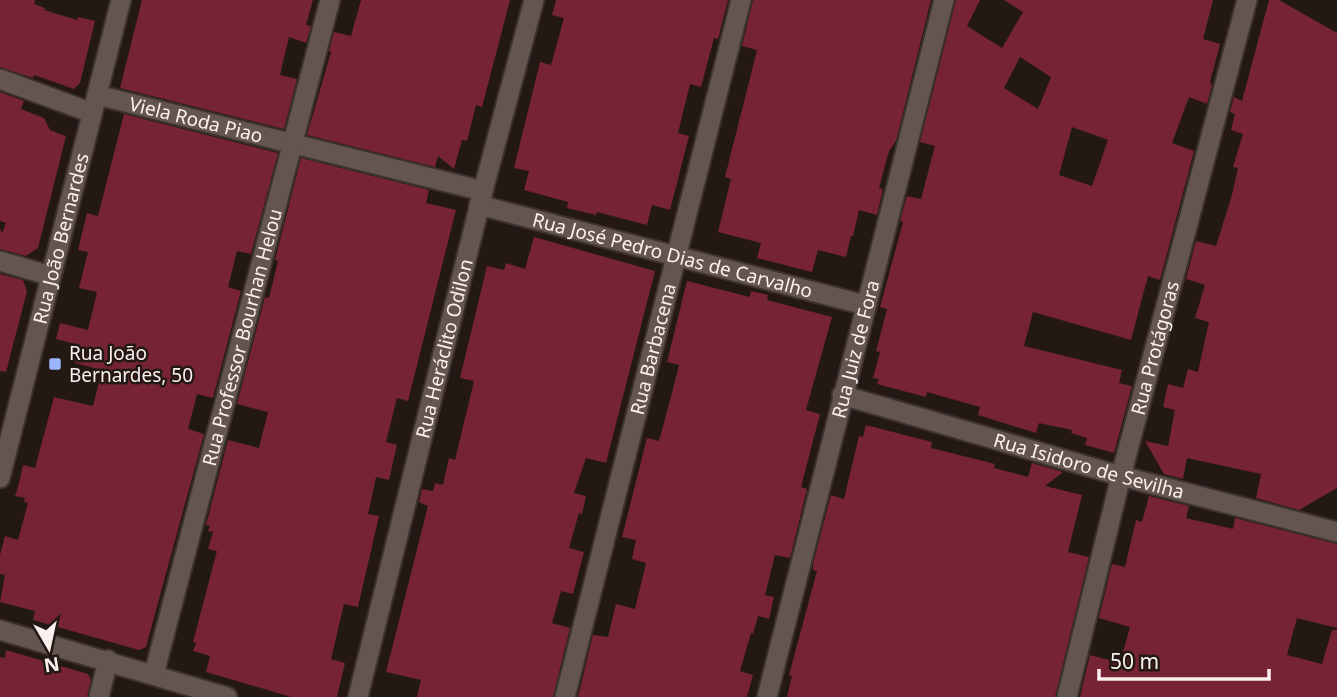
<svg xmlns="http://www.w3.org/2000/svg" width="1337" height="697" viewBox="0 0 1337 697" font-family="'Noto Sans',sans-serif">
	<style>
		.building { fill: #762336; fill-rule: evenodd }
		.lines { fill: none; stroke-linecap: round; stroke-linejoin: round }
		.minor-casing { stroke: #3c3331; stroke-width: 23 }
		.tertiary-casing { stroke: #3c3331; stroke-width: 23 }
		.minor { stroke: #645551; stroke-width: 19 }
		.tertiary { stroke: #645551; stroke-width: 19 }
		.poi-dot { fill: #99b5fd; stroke: #241814; stroke-width: 2.5 }
		.labels { text-anchor: middle; dominant-baseline: central; stroke-width: 5; stroke-linejoin: round; paint-order: stroke }
		.street-label { font-size: 19px; fill: #faf1ee; stroke: #241814 }
		.poi-label { font-size: 19px; fill: #faf1ee; stroke: #241814; text-anchor: start }
	</style>
	<rect width="100%" height="100%" fill="#241814"/>
	<!-- building -->
	<g class="building">
		<path d="M0,0H35L34,4L45,8L44,10L77,20L78,17L95,21L80,83L74,89L34,75L33,78L0,67Z"/>
		<path d="M142,0H313L306,25L311,26L306,43L289,37L280,75L297,79L284,129L120,88Z"/>
		<path d="M361,0H510L482,107L476,105L467,141L462,140L454,169L438,156L435,167L307,135L331,52L329,51L334,32L351,36Z"/>
		<path d="M556,0H728L718,39L714,38L701,87L690,84L678,133L689,136L670,210L652,205L647,225L597,212L596,215L567,208L568,202L524,190L529,171L514,168L540,62L551,65L564,18L552,15Z"/>
		<path d="M753,0H931L896,141L889,151L879,188L883,189L877,215L859,210L853,236H851L846,257L818,250L812,272L757,258L761,243L718,232L731,179L725,177L757,50L742,46Z"/>
		<path d="M956,0H980L967,26L1002,48L1023,12L1004,0H1213L1203,39L1220,44L1210,82L1212,85L1207,104L1189,97L1172,143L1194,151L1160,280L1148,276L1131,340L1033,312L1024,346L1122,370L1119,383L1132,386L1114,453L1085,445L1087,438L1071,433L1072,430L1039,423L1036,433L978,415L980,407L927,392L926,397L877,384L879,379L873,378L880,352L876,351L887,309L880,307L903,222L900,221L907,196L921,199L935,146L920,142ZM1020,57L1051,77L1038,109L1004,88ZM1072,127L1108,140L1092,186L1059,175Z"/>
		<path d="M1269,0H1279L1337,33V488L1299,510L1256,498L1261,474L1187,458L1183,479L1164,474L1145,441L1168,446L1175,410L1163,407L1168,384L1183,388L1188,369L1198,372L1209,322L1195,318L1205,285L1186,279L1196,241L1216,246L1232,195L1238,168L1233,167L1243,134L1231,130L1235,114L1230,112L1234,97L1242,101Z"/>
		<path d="M0,92L24,101L21,109L44,118L50,130L66,136L38,248L26,256L0,249V228L2,233L6,223L0,221Z"/>
		<path d="M124,114L278,153L251,254L237,251L228,287L241,291L213,398L197,394L188,429L204,434L146,647L139,650L33,620L35,611L0,602L5,575L0,574V555L5,536L18,540L28,503L24,502L25,498L15,496L19,483L23,465L35,468L54,397L93,406L102,370L75,363L79,345L56,339L60,323L88,330L97,292L79,288L88,252L78,250L87,213L98,216Z"/>
		<path d="M301,158L429,190L426,203L456,210L408,401L397,398L386,442L397,445L389,480L376,477L368,514L379,516L358,607L344,604L331,659L345,663L337,697H291L206,672L210,656L193,651L196,643L193,642L217,551L208,549L213,532L208,531L210,526L206,525L228,440L259,448L268,412L237,404L265,297L269,298L278,261L275,260Z"/>
		<path d="M534,237L655,271L606,463L586,458L574,493L586,496L582,514L579,513L569,548L584,552L573,594L561,591L552,623L570,628L553,697H417L421,680L386,672L428,506L419,502L422,489L433,491L435,483L443,485L449,458L455,460L474,381L460,378L487,266L504,270L506,263L525,269Z"/>
		<path d="M0,274L23,280L27,291L6,372L0,371Z"/>
		<path d="M687,281L750,297L751,291L768,295L767,300L832,317L806,410L820,414L801,487L807,489L790,558L775,555L765,595L774,597L769,619L758,616L753,634L751,633L740,671L753,675L747,697H578L593,635L608,637L616,604L635,609L646,563L632,559L636,540L622,537L647,438L659,441L672,393L679,365L667,362Z"/>
		<path d="M866,425L932,442L931,448L995,464L994,468L1028,477L1032,463L1063,472L1045,486L1082,495L1068,552L1089,557L1055,697H787L792,676L789,675L817,571L813,570V564L831,495L844,499L859,436L863,437Z"/>
		<path d="M1149,496L1189,506L1186,518L1233,529L1235,518L1337,544V628L1297,618L1287,655L1322,664L1332,630H1337V697H1080L1090,655L1120,663L1130,627L1099,618L1112,564L1125,567L1136,520L1142,522Z"/>
		<path d="M6,650L88,674L91,680L87,697H0V657L5,658Z"/>
	</g>
	<g class="lines">
		<defs>
			<g id="minor">
				<path d="M0,79L92,113"/>
				<path id="s1" d="M97,95L483,191"/>
				<path id="s2" d="M479,205L865,305"/>
				<path d="M0,261L51,276"/>
				<path id="s3" d="M842,395L1121,476L1337,532"/>
				<path id="s4" d="M0,478L121,0"/>
				<path d="M0,630L227,697"/>
				<path id="s5" d="M154,674L330,0"/>
				<path d="M99,697L108,660"/>
				<path id="s6" d="M565,697L741,0"/>
				<path id="s7" d="M767,697L944,0"/>
				<path id="s8" d="M1067,697L1121,476L1247,0"/>
			</g>
			<g id="tertiary">
				<path id="s9" d="M358,697L483,191L534,0"/>
			</g>
		</defs>
		<!-- minor casing -->
		<use href="#minor" class="minor-casing"/>
		<!-- tertiary casing -->
		<use href="#tertiary" class="tertiary-casing"/>
		<!-- minor -->
		<use href="#minor" class="minor"/>
		<!-- tertiary -->
		<use href="#tertiary" class="tertiary"/>
	</g>
	<!-- markers -->
	<rect class="poi-dot" x="48" y="357" width="14" height="14" rx="3.5"/>
	<g class="labels">
		<!-- street labels -->
		<g class="street-label">
			<text stroke="none"><textPath href="#s1" startOffset="102">Viela Roda Piao</textPath></text>
			<text stroke="none"><textPath href="#s4" startOffset="247">Rua João Bernardes</textPath></text>
			<text stroke="none"><textPath href="#s2" startOffset="200">Rua José Pedro Dias de Carvalho</textPath></text>
			<text stroke="none"><textPath href="#s5" startOffset="348">Rua Professor Bourhan Helou</textPath></text>
			<text stroke="none"><textPath href="#s9" startOffset="359">Rua Heráclito Odilon</textPath></text>
			<text stroke="none"><textPath href="#s6" startOffset="359">Rua Barbacena</textPath></text>
			<text stroke="none"><textPath href="#s7" startOffset="359">Rua Juiz de Fora</textPath></text>
			<text stroke="none"><textPath href="#s8" startOffset="360">Rua Protágoras</textPath></text>
			<text stroke="none"><textPath href="#s3" startOffset="257">Rua Isidoro de Sevilha</textPath></text>
		</g>
		<!-- poi labels -->
		<g class="poi-label">
			<text x="69" y="353">Rua João<tspan x="69" dy="22">Bernardes, 50</tspan></text>
		</g>
	</g>
	<!-- north arrow -->
	<g transform="translate(49 648) rotate(171)" stroke="#241814" stroke-width="5" paint-order="stroke">
	<path d="M0-5L12 26L0 18L-12 26Z" fill="#faf1ee"/>
	<text y="-10" font-size="19" font-weight="bold" text-anchor="middle" fill="#faf1ee">N</text>
	</g>
	<!-- scale -->
	<path d="M1099 669v10h170v-10" fill="none" stroke="#faf1ee" stroke-width="3.5"/>
	<text x="1110" y="669" font-size="21" fill="#faf1ee" stroke="#241814" stroke-width="5" paint-order="stroke">50 m</text>
</svg>
